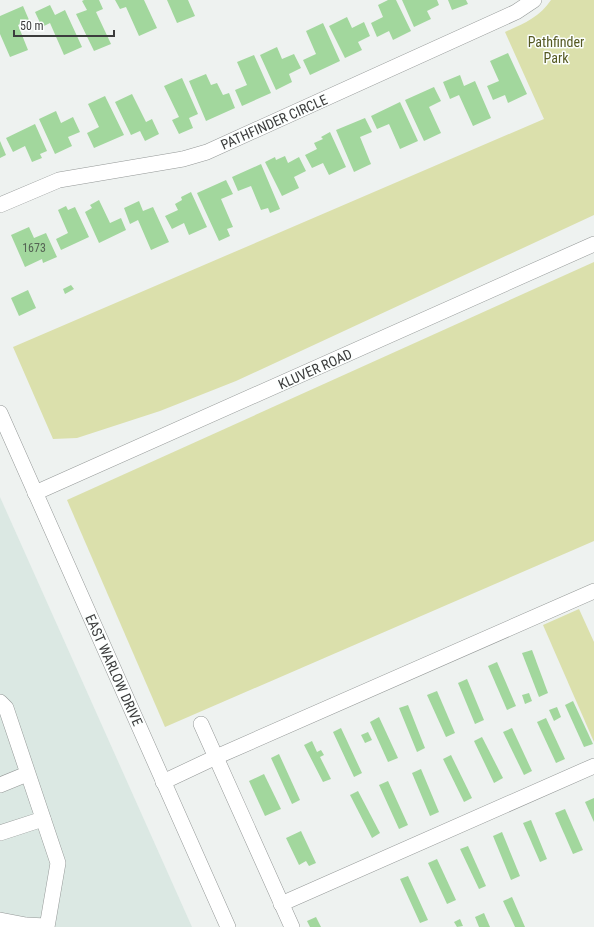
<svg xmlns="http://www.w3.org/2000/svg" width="594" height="927" viewBox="0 0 594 927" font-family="'Roboto Condensed',sans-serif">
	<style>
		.built { fill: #dbe8e3 }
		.green { fill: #dbe0ac }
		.building { fill: #a2d79d }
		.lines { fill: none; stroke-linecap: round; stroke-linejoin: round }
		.minor-casing { stroke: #949897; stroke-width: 16 }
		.minor { stroke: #fff; stroke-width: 15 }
		.labels { text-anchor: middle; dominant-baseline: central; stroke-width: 3; stroke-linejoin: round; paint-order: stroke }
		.number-label { font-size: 12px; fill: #556354 }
		.park-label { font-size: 14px; fill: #555922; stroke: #fcfffe }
		.street-label { font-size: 14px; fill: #3b3c3c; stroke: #fcfffe }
	</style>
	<rect width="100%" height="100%" fill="#eef2f0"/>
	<!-- built -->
	<path class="built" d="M0,497L192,927H0Z"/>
	<!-- green -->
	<g class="green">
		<path d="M551,0H594V215L236,381L160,411L77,438L53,439L13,347L544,119L505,32C523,24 540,17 551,0Z"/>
		<path d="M594,262V541L165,727L67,500Z"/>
		<path d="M579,609L594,642V742L543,625Z"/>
	</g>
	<!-- building -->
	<g class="building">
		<path d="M84,0H99L103,9L96,12L111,44L94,51L76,14L87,10L82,1Z"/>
		<path d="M115,0H144L157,28L139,36L126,7L120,9Z"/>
		<path d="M167,0H188L195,16L177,23Z"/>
		<path d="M388,0H396L411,31L393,40L389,31L377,37L371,23L383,17L378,5Z"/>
		<path d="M402,0H437L439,5L427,11L431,19L414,27Z"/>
		<path d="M448,0H466L468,4L452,10Z"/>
		<path d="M50,5L55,15L65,10L82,47L64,55L50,23L42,27L35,12Z"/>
		<path d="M23,6L29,20L18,25L28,50L10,57L0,34V16Z"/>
		<path d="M347,17L352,28L364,22L370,36L358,42L362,50L345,58L329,26Z"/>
		<path d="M323,23L340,61L310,75L303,60L316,54L306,31Z"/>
		<path d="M277,47L282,59L294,54L301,68L289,74L292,82L276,90L260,55Z"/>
		<path d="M508,53L527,94L508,103L505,95L493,100L487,86L499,81L490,61Z"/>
		<path d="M254,55L271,93L242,106L235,90L247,85L237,62Z"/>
		<path d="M206,74L211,85L217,83L223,95L229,93L235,108L206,121L189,81Z"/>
		<path d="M460,75L464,86L475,81L491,118L473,126L459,95L450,99L443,82Z"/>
		<path d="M182,78L198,114L189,118L193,128L179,134L172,120L179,117L164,86Z"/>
		<path d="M434,87L441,101L429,107L441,133L424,141L405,100Z"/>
		<path d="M132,94L146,122L152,119L159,134L145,141L140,131L131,135L115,102Z"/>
		<path d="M105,96L124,135L94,148L87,133L99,127L88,104Z"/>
		<path d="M400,102L418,141L400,149L389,124L377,129L371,116Z"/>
		<path d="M56,111L61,123L73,117L80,132L68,137L72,146L55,154L39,119Z"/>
		<path d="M365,118L372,132L360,137L371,164L354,172L336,130Z"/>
		<path d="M35,124L47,151L40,154L42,158L32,162L25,146L13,152L6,138Z"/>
		<path d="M330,132L346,167L329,175L323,163L312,168L305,155L317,149L314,143L323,139L321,137Z"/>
		<path d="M0,141L6,155L0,158Z"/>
		<path d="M285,156L288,163L299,157L306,171L294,177L299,188L282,196L265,162L275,157L276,160Z"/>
		<path d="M261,164L280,209L270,213L268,208L261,210L251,186L238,191L232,177Z"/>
		<path d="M226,180L233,194L221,199L233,227L227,229L230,236L219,241L197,193Z"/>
		<path d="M191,192L207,227L189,235L184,223L172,229L165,216L178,210L175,204L182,200L181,197Z"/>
		<path d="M99,200L110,223L121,218L126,230L99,243L85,212L92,208L90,205Z"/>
		<path d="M139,201L143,211L153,207L169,242L151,250L138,220L130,224L124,208Z"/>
		<path d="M66,206L68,210L75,207L89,237L61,250L56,239L68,233L58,210Z"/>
		<path d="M29,227L34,238L46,233L57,257L43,263L42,259L25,267L11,235Z"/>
		<path d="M71,285L74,289L65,294L63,289Z"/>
		<path d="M28,290L36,308L19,316L11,298Z"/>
		<path d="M532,650L548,693L539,697L522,653Z"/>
		<path d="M497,662L516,706L507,710L488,666Z"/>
		<path d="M467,679L484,720L475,724L458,683Z"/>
		<path d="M437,691L455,733L446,737L427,695Z"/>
		<path d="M529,693L532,701L525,704L522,695Z"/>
		<path d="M573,701L593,744L584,747L565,705Z"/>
		<path d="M408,705L425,748L417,752L399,708Z"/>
		<path d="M557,707L561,717L554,721L549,710Z"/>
		<path d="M379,717L398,758L388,762L370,722Z"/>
		<path d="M546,718L565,759L556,763L537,722Z"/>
		<path d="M341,728L362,773L354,777L333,732Z"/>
		<path d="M512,728L532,771L524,775L503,732Z"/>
		<path d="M368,732L372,740L365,743L361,735Z"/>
		<path d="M482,737L503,778L494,783L474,741Z"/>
		<path d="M312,741L317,752L321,750L324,755L320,757L331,779L323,782L304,745Z"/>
		<path d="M279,754L300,800L292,804L271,758Z"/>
		<path d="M451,755L472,798L464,802L443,759Z"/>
		<path d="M421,769L439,812L430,816L412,773Z"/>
		<path d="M264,774L281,809L265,816L249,781Z"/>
		<path d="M388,781L408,825L399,829L379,785Z"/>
		<path d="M358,791L380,833L372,838L350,795Z"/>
		<path d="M594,798V822L585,802Z"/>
		<path d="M565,809L583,850L573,854L555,813Z"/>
		<path d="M531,820L547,859L540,862L523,823Z"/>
		<path d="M301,831L316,863L309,866L306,861L299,865L286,838Z"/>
		<path d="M502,832L520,876L511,880L493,836Z"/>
		<path d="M468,846L486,886L479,889L460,849Z"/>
		<path d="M437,859L456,900L447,904L428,863Z"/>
		<path d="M408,876L428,920L420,923L400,879Z"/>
		<path d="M512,897L525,927H515L503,901Z"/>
		<path d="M484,913L490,927H479L475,917Z"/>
		<path d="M316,917L321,927H310L307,921Z"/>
		<path d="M460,919L463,926L457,927L454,922Z"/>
	</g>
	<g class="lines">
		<defs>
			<g id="minor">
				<path d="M0,205L59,180L183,159L207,152L516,12L534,0"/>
				<path d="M0,413L228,927"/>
				<path d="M35,493L594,244"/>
				<path d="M0,702L6,708L58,863L47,927"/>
				<path d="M201,724L292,927"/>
				<path d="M163,782L216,757L594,591"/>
				<path d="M0,785L27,774"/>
				<path d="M0,833L43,819"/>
				<path d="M281,904L594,766"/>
				<path d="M0,920L26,925L46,926"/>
			</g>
		</defs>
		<!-- minor casing -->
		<use href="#minor" class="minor-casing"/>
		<!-- minor -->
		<use href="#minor" class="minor"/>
	</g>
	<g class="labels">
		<!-- number labels -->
		<g class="number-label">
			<text x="34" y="248">1673</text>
		</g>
		<!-- park labels -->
		<g class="park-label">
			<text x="556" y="42">Pathfinder<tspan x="556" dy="16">Park</tspan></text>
		</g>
		<!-- street labels -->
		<g class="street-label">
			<text transform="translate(274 122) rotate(-24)">PATHFINDER CIRCLE</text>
			<text transform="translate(315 369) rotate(-24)">KLUVER ROAD</text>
			<text transform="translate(114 670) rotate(66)">EAST WARLOW DRIVE</text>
		</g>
	</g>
	<!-- scale -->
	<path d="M14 30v6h100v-6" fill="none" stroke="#3b3c3c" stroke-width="2"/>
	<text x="20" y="30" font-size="12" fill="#3b3c3c" stroke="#fcfffe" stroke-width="3" paint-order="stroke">50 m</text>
</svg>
